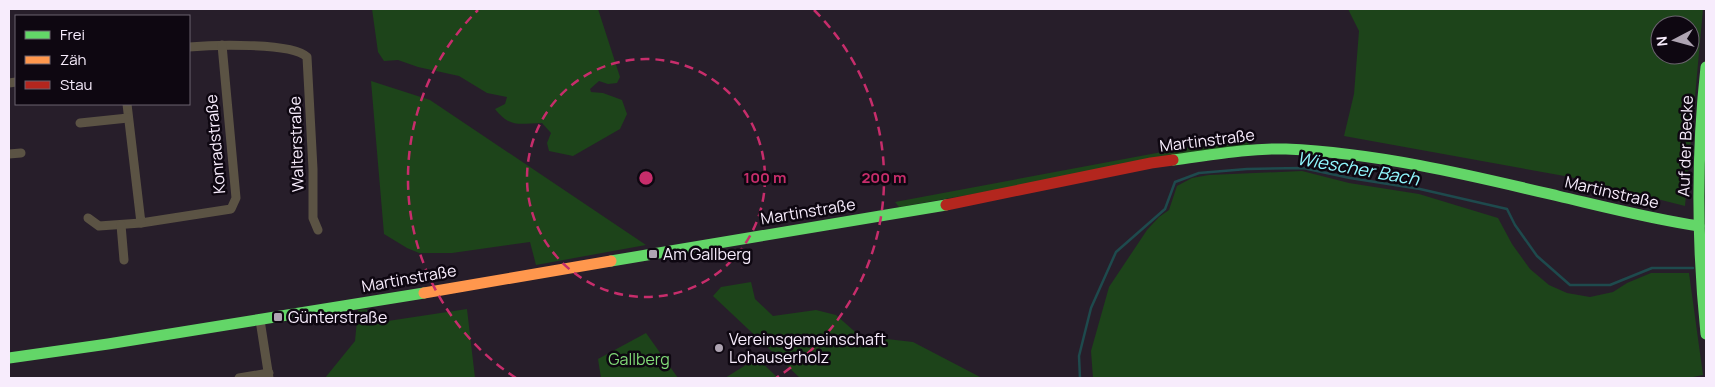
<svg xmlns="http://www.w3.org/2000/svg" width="1715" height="387" viewBox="0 0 1715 387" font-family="Manrope,sans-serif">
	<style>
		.green { fill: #1d441a; fill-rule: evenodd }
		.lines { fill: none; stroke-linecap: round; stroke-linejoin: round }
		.stream { stroke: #1e4a4d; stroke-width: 2.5 }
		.street { stroke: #5b5344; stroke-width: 9 }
		.fast { stroke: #63d668; stroke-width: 11 }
		.slow { stroke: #ff974d; stroke-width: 11 }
		.jam { stroke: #b3261e; stroke-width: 11 }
		.ring { fill: none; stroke: #c72d6b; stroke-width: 2.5; stroke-dasharray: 9 6 }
		.poi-dot { fill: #aea4b2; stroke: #0e0711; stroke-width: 2 }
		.labels { text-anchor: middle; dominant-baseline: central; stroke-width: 5; stroke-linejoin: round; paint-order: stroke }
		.street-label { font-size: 16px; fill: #f7ecfc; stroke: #0e0711 }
		.poi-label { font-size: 16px; fill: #f7ecfc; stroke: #0e0711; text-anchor: start }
		.park-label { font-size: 16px; fill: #81db78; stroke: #0e0711 }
		.water-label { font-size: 18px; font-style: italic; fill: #90f6fd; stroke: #0e0711 }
		.centre { fill: #c72d6b; stroke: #0e0711; stroke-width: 2.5 }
		.ring-label { font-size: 15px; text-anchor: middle; font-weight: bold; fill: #c72d6b; stroke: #0e0711; stroke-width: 5; stroke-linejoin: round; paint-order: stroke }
	</style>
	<rect width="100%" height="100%" fill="#271e2a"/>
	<!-- green -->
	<g class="green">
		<path d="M372,9H598L620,77L617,83L608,84L599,81L590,89L591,92L603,93L622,100L627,114L620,129L573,156L549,151L547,143L551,133L542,123C520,123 511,129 495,109L505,104L507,97L487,93L459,76L418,67L398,60L384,61L378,52Z"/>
		<path d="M1348,9H1703L1685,206L1570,177L1344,136L1354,94L1359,31ZM1660,25H1690V55H1660Z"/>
		<path d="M371,81L430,100L646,245L536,265L530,242L452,253H419L407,248L384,234Z"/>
		<path d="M1255,137L1248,146L899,207L895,202L1237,138Z"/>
		<path d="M1302,171L1349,183L1419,194L1498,218L1512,244L1530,269L1549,285L1567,293L1590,297L1613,292L1627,283L1651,273H1689L1703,375L1688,378H1093L1091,351L1109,287L1147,230L1159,217L1169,210L1177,186L1192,178L1209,175Z"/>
		<path d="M751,282L755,299L773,316L816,310L836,315L862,338L887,339L913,342L982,378H800L713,296L721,287Z"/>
		<path d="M367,309L368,324L467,309L475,378H325L355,341L358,310Z"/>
		<path d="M646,333L678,378H601L598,359Z"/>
		<path d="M757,358L778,378H725Z"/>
	</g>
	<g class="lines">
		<!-- stream -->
		<path class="stream" d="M1080,378L1079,356L1091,308L1116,252L1165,209L1175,182L1199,173L1247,169L1303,168L1350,178L1420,189L1507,209L1515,225L1537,256L1570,285H1610L1652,268H1693"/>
		<!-- street -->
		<g class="street">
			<path d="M189,47C211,45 292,42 307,57L313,169V218L318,230"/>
			<path d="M9,83L16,82"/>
			<path d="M127,104L141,223L231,209L236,198L222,45"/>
			<path d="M80,123L128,118"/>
			<path d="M9,154L21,153"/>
			<path d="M88,218L99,226L141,223"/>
			<path d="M121,225L124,260"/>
			<path d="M260,320L269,378"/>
			<path d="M239,378L269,373"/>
		</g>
		<!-- fast -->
		<g class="fast">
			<path d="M1706,67C1696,156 1697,245 1706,334"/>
			<path d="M1173,160C1211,155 1248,148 1286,149C1378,153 1469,175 1558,196C1605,207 1651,219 1699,226"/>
			<path d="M611,261L946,205"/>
			<path d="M9,358L108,344L424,293"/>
		</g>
		<!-- slow -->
		<path class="slow" d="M424,293L611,261"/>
		<!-- jam -->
		<path class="jam" d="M946,205L1151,163L1173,160"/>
	</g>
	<!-- distance rings -->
	<g class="ring">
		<circle cx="646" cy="178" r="119"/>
		<path d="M516 378A238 238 0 0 1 478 10M814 10A238 238 0 0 1 776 378"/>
	</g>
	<!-- markers -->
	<g class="poi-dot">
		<rect x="648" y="249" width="10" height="10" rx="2.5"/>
		<rect x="273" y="312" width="10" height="10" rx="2.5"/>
		<circle cx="719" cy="348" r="5"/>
	</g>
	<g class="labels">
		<!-- street labels -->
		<g class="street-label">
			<text transform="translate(1207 140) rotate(-7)">Martinstraße</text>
			<text transform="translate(215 144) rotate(-95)">Konradstraße</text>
			<text transform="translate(296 144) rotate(-92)">Walterstraße</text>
			<text transform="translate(1685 146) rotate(-88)">Auf der Becke</text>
			<text transform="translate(1612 192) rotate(13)">Martinstraße</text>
			<text transform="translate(808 211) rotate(-9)">Martinstraße</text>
			<text transform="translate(409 278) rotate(-10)">Martinstraße</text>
		</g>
		<!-- poi labels -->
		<g class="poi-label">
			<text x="663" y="254">Am Gallberg</text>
			<text x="288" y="317">Günterstraße</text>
			<text x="729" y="339">Vereinsgemeinschaft<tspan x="729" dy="18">Lohauserholz</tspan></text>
		</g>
		<!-- park labels -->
		<g class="park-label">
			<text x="639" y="359">Gallberg</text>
		</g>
		<!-- water labels -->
		<g class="water-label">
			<text transform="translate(1358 168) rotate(10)">Wiescher Bach</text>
		</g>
	</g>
	<circle cx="646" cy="178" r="8" class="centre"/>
	<g class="ring-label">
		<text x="765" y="183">100 m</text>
		<text x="884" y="183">200 m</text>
	</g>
	<!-- border -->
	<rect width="1715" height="387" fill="none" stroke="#f7ecfc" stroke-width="20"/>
	<!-- legend -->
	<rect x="15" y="15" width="175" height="90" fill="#0e0711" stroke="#6b636f"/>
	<rect x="25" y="31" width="25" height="8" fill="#63d668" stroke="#6b636f"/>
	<text x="60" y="40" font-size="15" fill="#f7ecfc">Frei</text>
	<rect x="25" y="56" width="25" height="8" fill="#ff974d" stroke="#6b636f"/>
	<text x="60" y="65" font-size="15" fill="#f7ecfc">Zäh</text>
	<rect x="25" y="81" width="25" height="8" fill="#b3261e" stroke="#6b636f"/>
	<text x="60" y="90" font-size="15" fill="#f7ecfc">Stau</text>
	<!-- north arrow -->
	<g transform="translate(1675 40) rotate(264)"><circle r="24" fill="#0e0711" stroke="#6b636f"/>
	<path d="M0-4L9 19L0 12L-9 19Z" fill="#aea4b2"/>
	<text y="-8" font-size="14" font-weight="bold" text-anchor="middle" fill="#f7ecfc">N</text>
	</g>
</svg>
